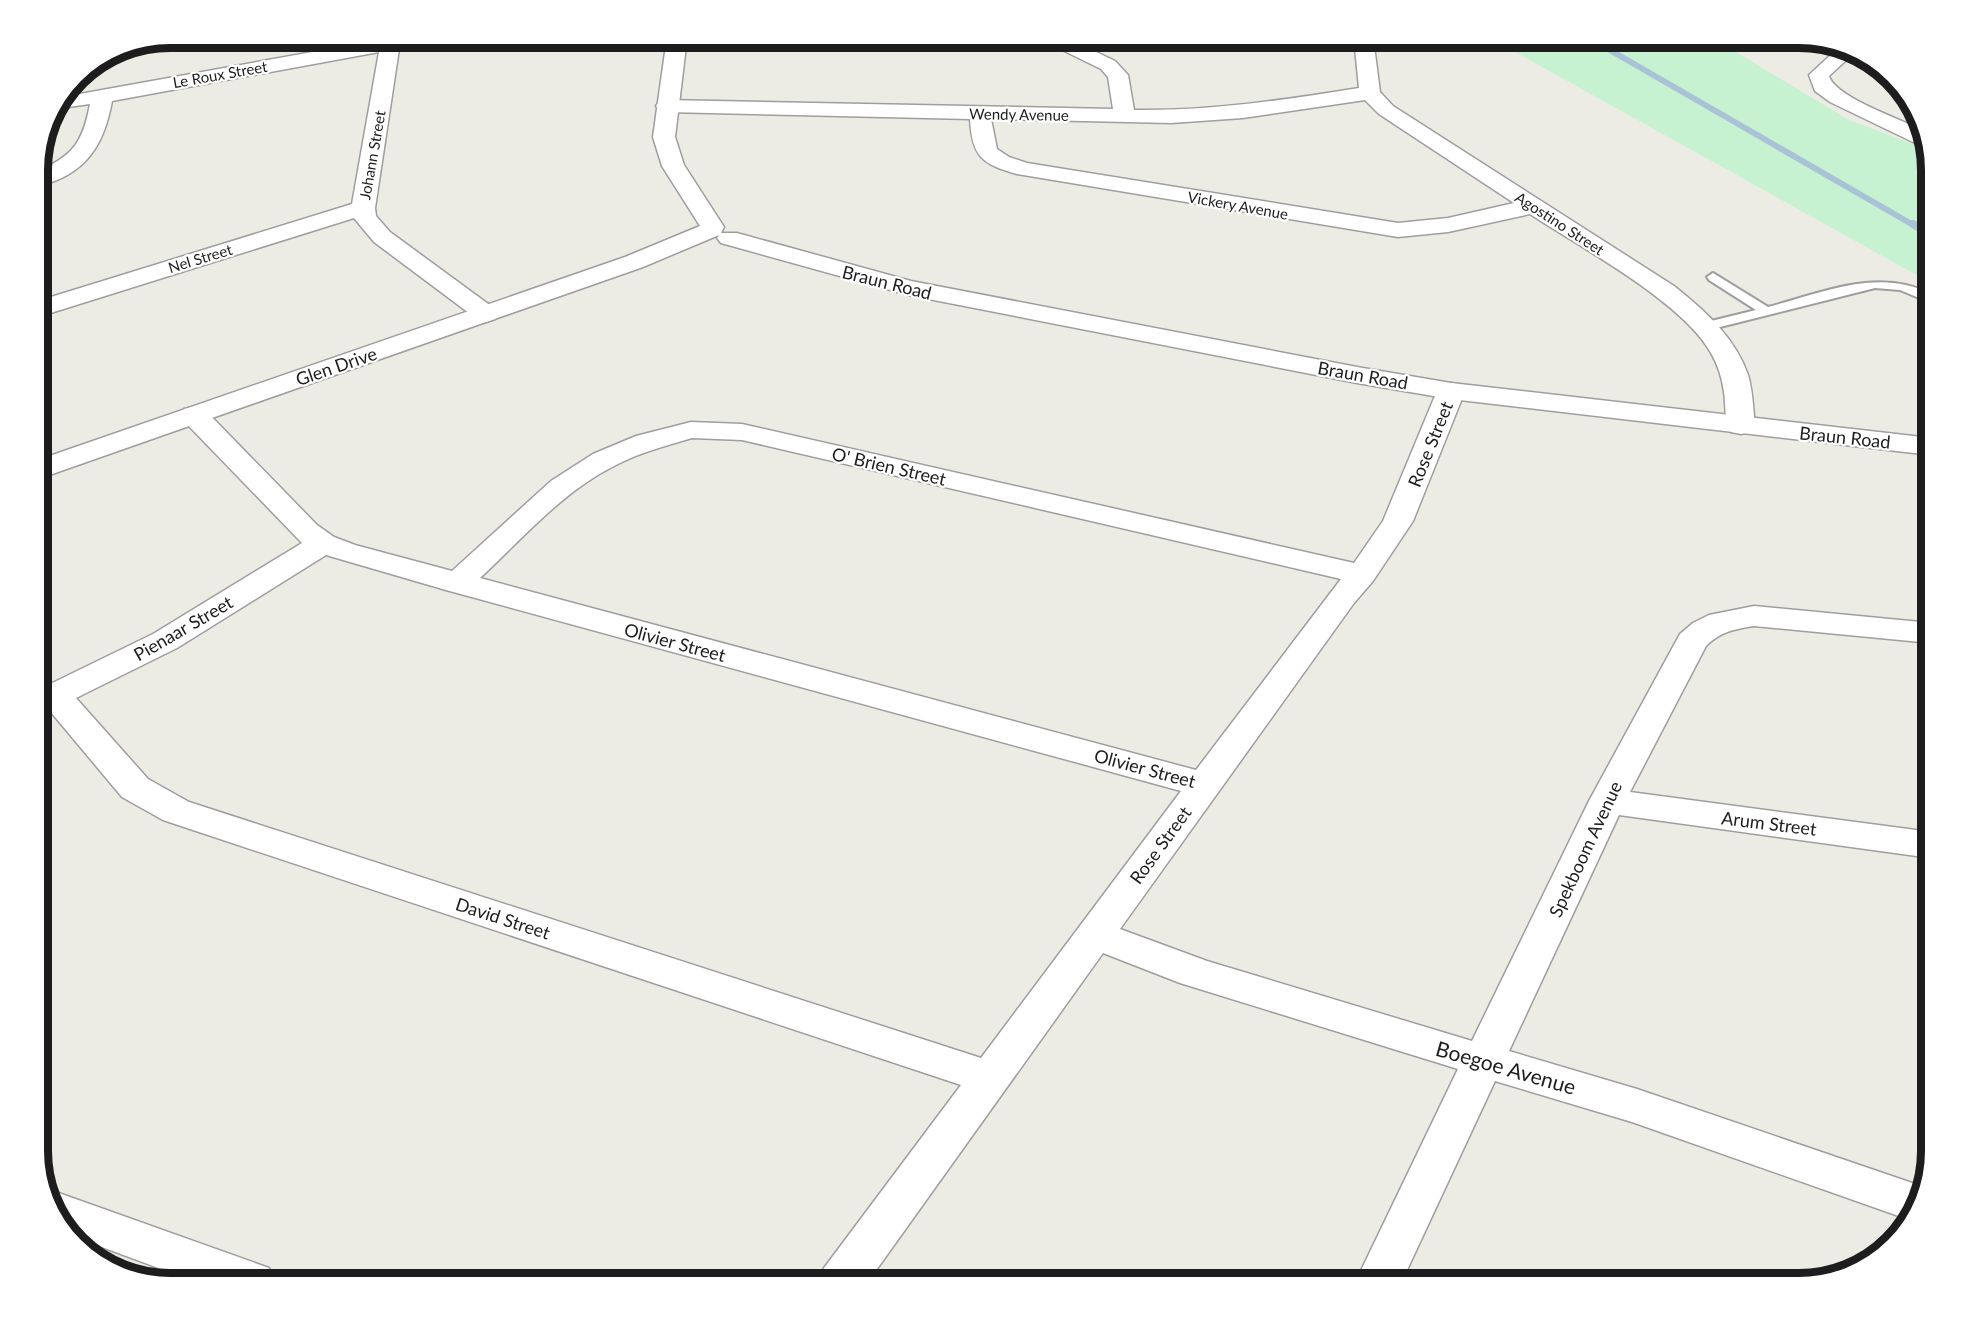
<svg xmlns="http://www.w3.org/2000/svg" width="1969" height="1321" viewBox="0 0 1969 1321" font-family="Lato,sans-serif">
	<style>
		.park { fill: #c6f2d2 }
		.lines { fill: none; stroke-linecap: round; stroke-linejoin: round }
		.stream-far1 { stroke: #aac2d5; stroke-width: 6 }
		.stream { stroke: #aac2d5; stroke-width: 8 }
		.service-casing { stroke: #9e9e9e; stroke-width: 4 }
		.minor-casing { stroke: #9e9e9e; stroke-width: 3 }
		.tertiary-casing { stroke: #9e9e9e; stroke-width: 3 }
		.service { fill: #fff; fill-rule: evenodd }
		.minor { fill: #fff; fill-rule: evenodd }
		.tertiary { fill: #fff; fill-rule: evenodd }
		.labels { text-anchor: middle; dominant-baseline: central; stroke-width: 4.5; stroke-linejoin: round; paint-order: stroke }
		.far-street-label { font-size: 15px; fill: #1d1d1d; stroke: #fff }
		.street-label { font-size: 18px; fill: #1d1d1d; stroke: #fff }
		.near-street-label { font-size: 21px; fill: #1d1d1d; stroke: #fff }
		.rim { fill: none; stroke: #1d1d1d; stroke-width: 8 }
	</style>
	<rect width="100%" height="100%" fill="#edece4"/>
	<!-- park -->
	<path class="park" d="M1490,38H1713L1849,120L1926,149L1931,170V283Z"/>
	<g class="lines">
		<!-- stream-far1 -->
		<path class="stream-far1" d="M1589,38L1915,226"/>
		<!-- stream -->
		<path class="stream" d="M1913,224L1931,235"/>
		<defs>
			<path id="service" d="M1713,273L1768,307C1822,293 1879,267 1931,294V303L1900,290L1875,288L1704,331L1698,327L1699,324L1756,310L1709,280L1707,277Z"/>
			<g id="minor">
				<path d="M390,38H499L489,44L399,49L375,208L376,216L390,232L495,309L499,314L495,319L486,322L477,319L374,242L354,218L38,317V301L352,204L379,52L112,101C104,146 85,175 38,186V171C73,156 83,142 90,104L54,109L63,97Z"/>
				<path d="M1044,38H1067L1115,61L1128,75L1134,110C1210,111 1284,100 1359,88L1354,38H1373L1380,92L1393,106L1674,286C1704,310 1735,337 1748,375C1753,391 1753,409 1755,426L1751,432L1741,434L1731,432C1724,421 1726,405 1724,392C1722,378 1718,365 1711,353C1683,302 1580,247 1530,214L1448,232L1398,237L1017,174C982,164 972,157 970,119L666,112L659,110L656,106L659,102L666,100L1113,109L1108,77L1101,69L1046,42ZM1365,100L1379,114L1514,203L1448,218L1398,223L1027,163L1009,157L997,149L991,119L1171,123L1243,118Z"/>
				<path d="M1837,49L1853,54L1829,76C1835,97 1900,119 1920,129L1925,144L1915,143L1830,102L1815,91L1809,75Z"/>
				<path d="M1451,383L1461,385L1465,391L1413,521L1373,581L1354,603L1120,929L1207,961L1472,1041L1589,801L1680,634L1693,623L1709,615L1754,606L1931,623V643L1754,626C1734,629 1720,632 1706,646L1630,792L1931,832V858L1619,815L1509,1051L1637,1089L1921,1186L1910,1220L1632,1122L1495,1081L1401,1283H1355L1458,1069L1180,983L1103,953L867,1283H817L824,1268L961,1085L163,820L122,797L50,711L38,714V690L153,634L302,543L184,421L180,415L184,409L194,407L204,409L317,525L334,537L355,545L452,571L551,481L593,454L636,436L691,422L742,424L1354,563L1383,521L1437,391L1441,385ZM692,438L742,440L1341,579L1196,770L480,578C522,539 562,492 614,466C638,453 665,446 692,438ZM326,555L446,590L1181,791L981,1058L189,802L148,779L76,698L177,648Z"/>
				<path d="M53,1191L269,1268L276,1283H199L75,1237L55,1217L48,1193Z"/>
			</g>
			<path id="tertiary" d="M667,38H687L675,137L684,165L724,227L721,233H737L911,281L1357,367L1451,383L1931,438V455L1451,399L1357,383L908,295L721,243L717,238L719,235L643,267L38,479V460L625,257L700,226L662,166L653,137Z"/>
		</defs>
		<!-- service casing -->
		<use href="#service" class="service-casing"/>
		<!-- minor casing -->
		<use href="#minor" class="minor-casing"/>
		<!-- tertiary casing -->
		<use href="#tertiary" class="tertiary-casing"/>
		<!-- service -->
		<use href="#service" class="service"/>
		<!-- minor -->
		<use href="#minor" class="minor"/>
		<!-- tertiary -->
		<use href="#tertiary" class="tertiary"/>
	</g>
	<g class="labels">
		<!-- far-street labels -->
		<g class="far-street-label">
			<text transform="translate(220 74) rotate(-10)">Le Roux Street</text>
			<text transform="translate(1019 114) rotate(1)">Wendy Avenue</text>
			<text transform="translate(372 155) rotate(-80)">Johann Street</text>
			<text transform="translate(1238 205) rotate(10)">Vickery Avenue</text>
			<text transform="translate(1560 223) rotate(33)">Agostino Street</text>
			<text transform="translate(200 258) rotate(-17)">Nel Street</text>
		</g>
		<!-- street labels -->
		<g class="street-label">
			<text transform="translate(887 282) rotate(14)">Braun Road</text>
			<text transform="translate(336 366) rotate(-19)">Glen Drive</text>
			<text transform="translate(1363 375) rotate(10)">Braun Road</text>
			<text transform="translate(1845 437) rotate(6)">Braun Road</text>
			<text transform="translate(1430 444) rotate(-68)">Rose Street</text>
			<text transform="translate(889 466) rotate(13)">O' Brien Street</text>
			<text transform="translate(183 628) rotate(-30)">Pienaar Street</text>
			<text transform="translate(675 642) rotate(15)">Olivier Street</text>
			<text transform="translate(1145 768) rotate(15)">Olivier Street</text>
			<text transform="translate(1769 823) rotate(7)">Arum Street</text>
			<text transform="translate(1160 845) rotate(-54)">Rose Street</text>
			<text transform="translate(1585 849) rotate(-65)">Spekboom Avenue</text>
			<text transform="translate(503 918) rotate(18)">David Street</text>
		</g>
		<!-- near-street labels -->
		<g class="near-street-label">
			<text transform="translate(1506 1067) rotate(16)">Boegoe Avenue</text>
		</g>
	</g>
	<!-- crop -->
	<path d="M0 0H1969V1321H0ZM170 48H1799A122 122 0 0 1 1921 170V1151A122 122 0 0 1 1799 1273H170A122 122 0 0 1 48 1151V170A122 122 0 0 1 170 48Z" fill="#fff" fill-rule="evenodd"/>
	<path class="rim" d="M170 48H1799A122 122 0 0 1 1921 170V1151A122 122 0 0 1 1799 1273H170A122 122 0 0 1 48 1151V170A122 122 0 0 1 170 48Z"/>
</svg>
